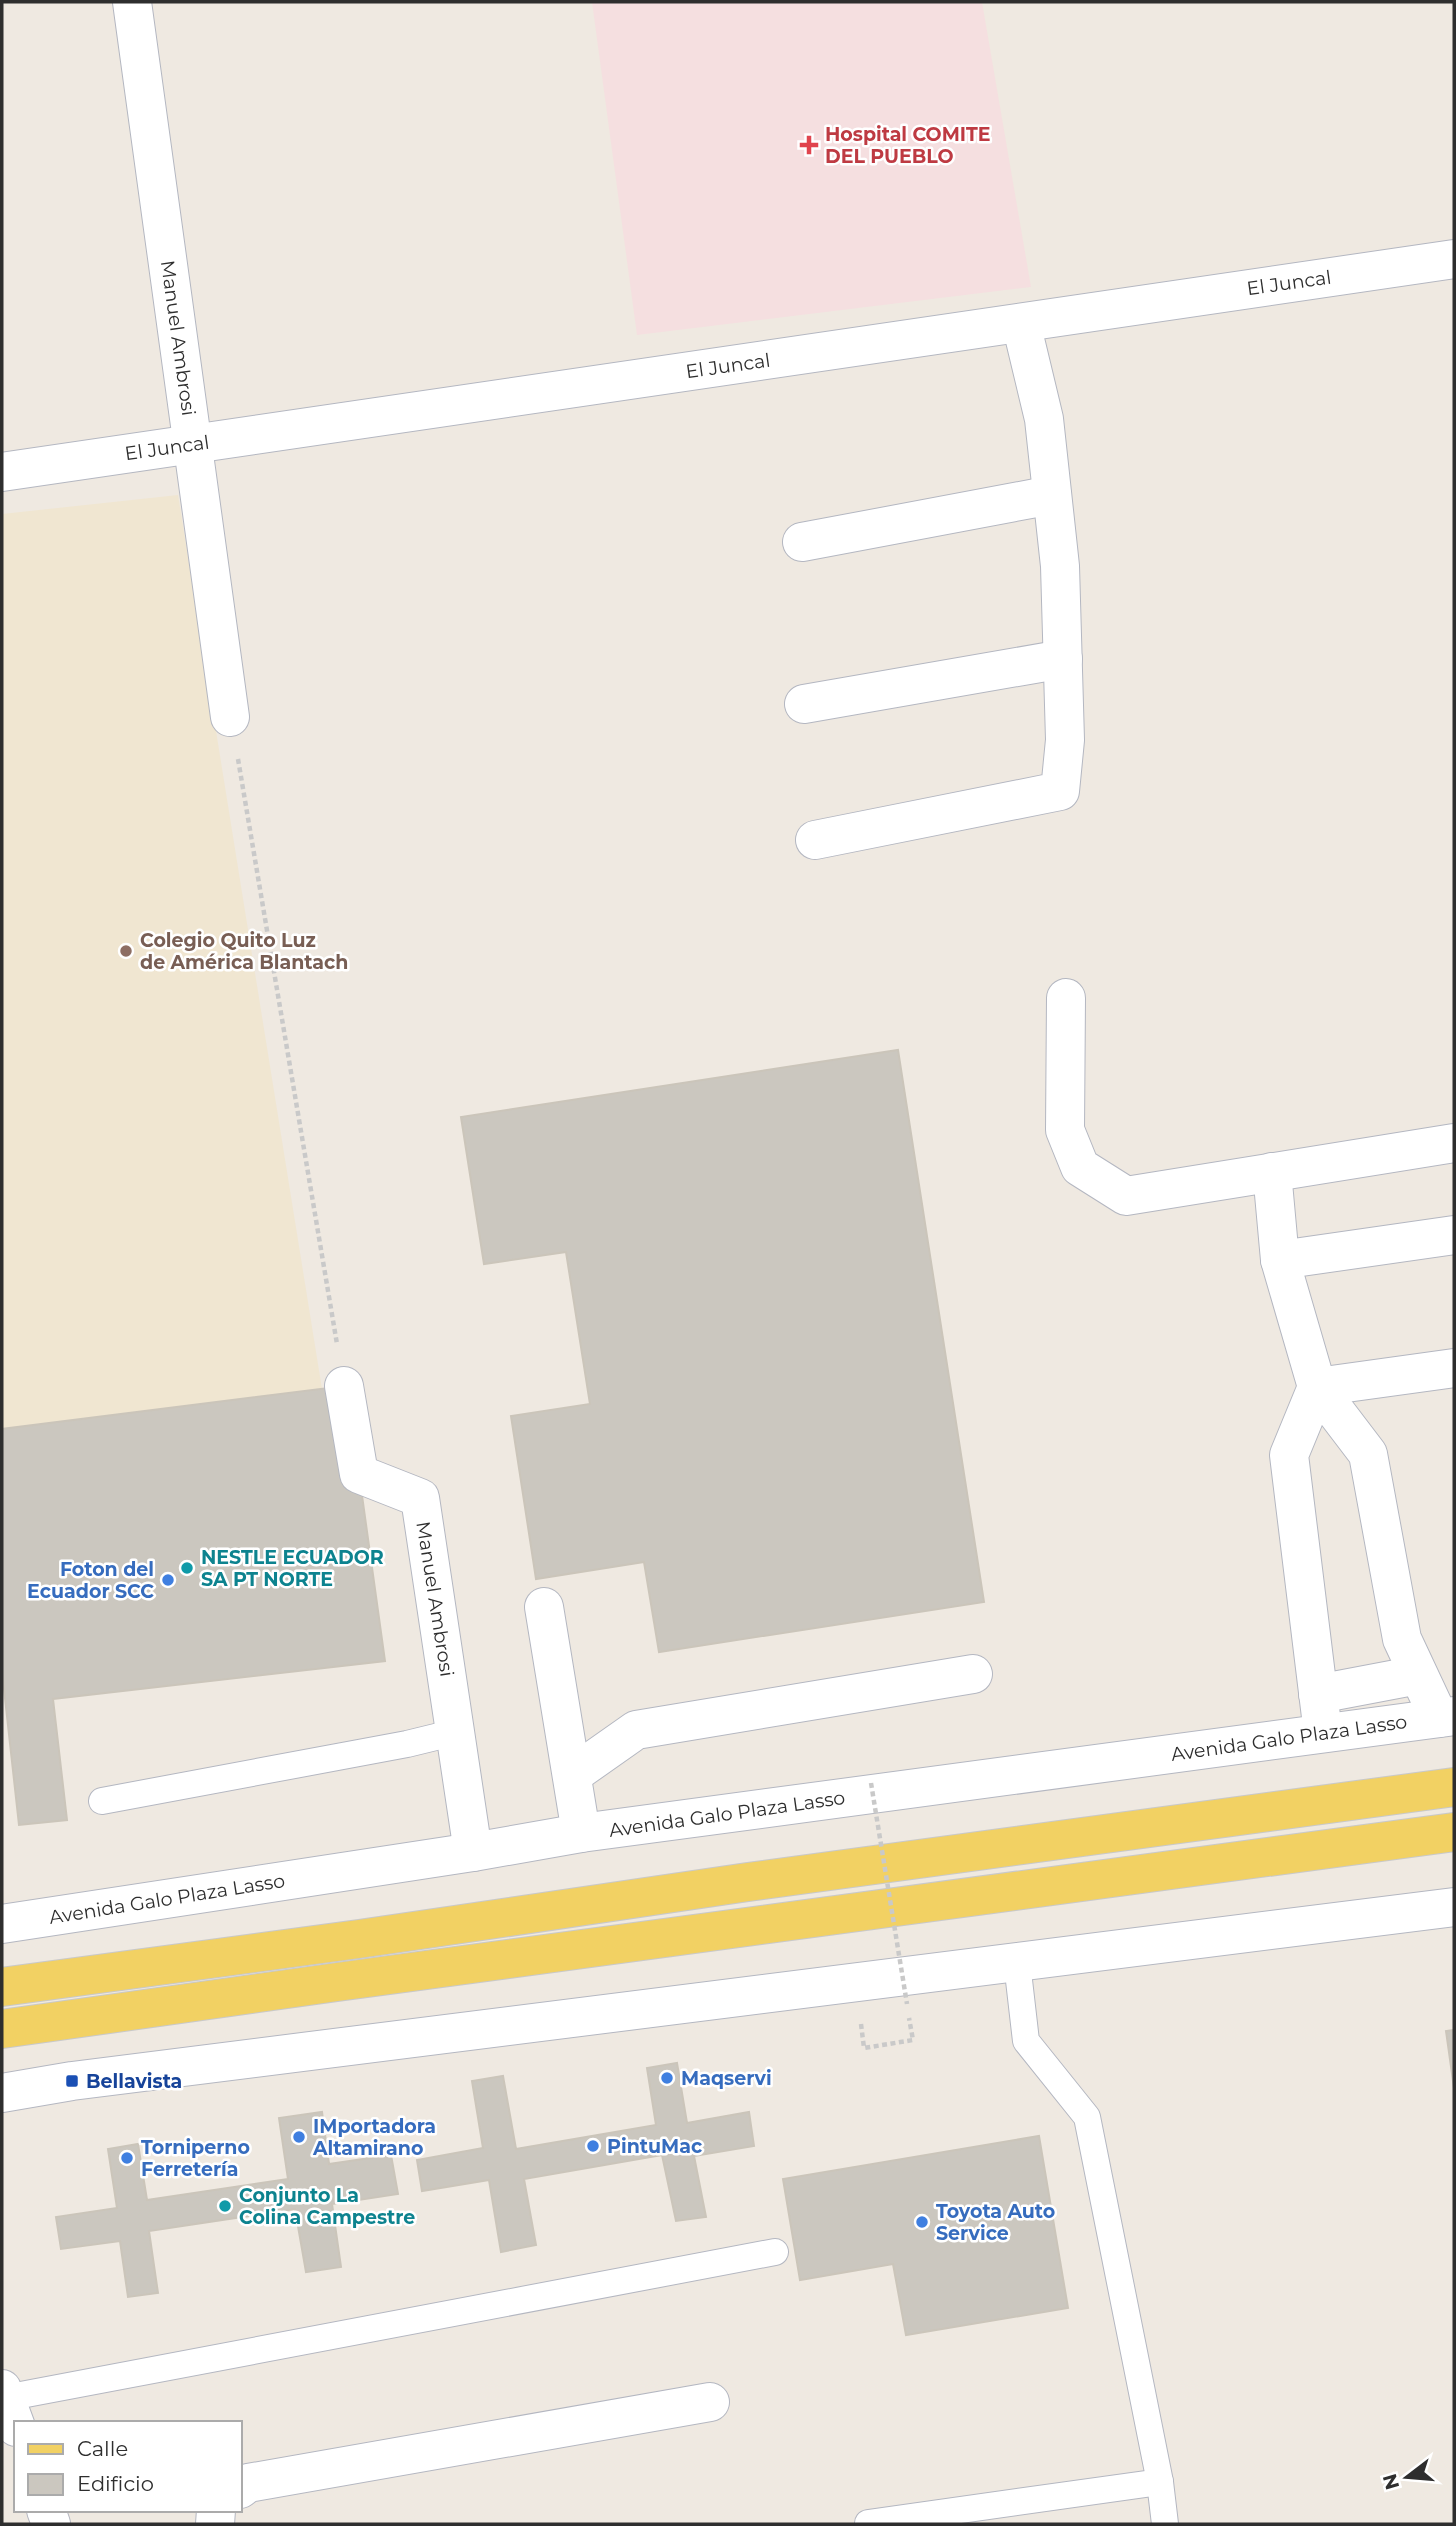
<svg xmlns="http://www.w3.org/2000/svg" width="1456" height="2526" viewBox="0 0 1456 2526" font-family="Montserrat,sans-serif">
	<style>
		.education { fill: #f0e6d1 }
		.medical { fill: #f5dfe0 }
		.building { fill: #cbc7bf; stroke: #cbc5ba; stroke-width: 2 }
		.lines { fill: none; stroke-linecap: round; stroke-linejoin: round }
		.service-casing { stroke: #b4b7c1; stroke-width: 28 }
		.minor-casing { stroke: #b4b7c1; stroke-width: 40 }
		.tertiary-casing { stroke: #b4b7c1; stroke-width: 40 }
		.secondary-casing { stroke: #b4b7c1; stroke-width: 40 }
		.primary-casing { stroke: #c9c9c9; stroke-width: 40 }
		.path { stroke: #c9c9c9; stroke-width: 4.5; stroke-dasharray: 5 3.5; stroke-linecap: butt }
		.service { stroke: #fff; stroke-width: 26 }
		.minor { stroke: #fff; stroke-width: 38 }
		.tertiary { stroke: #fff; stroke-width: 38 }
		.secondary { stroke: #fff; stroke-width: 38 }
		.primary { stroke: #f2d163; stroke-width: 38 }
		.path-bridge { stroke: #c9c9c9; stroke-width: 4.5; stroke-dasharray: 5 3.5; stroke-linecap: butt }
		.health-dot { fill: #e0444e; stroke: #fff; stroke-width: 2.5 }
		.education-dot { fill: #8d6e63; stroke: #fff; stroke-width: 2.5 }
		.culture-dot { fill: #0f9aa8; stroke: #fff; stroke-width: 2.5 }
		.shop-dot { fill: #3f7fe0; stroke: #fff; stroke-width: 2.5 }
		.transit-dot { fill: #1a4fb4; stroke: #fff; stroke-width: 2.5 }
		.labels { text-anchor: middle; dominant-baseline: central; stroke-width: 5; stroke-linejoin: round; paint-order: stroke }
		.health-label { font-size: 19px; font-weight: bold; fill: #be3a42; stroke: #fff; text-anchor: start }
		.street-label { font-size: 19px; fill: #2e2e2e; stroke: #fff }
		.education-label { font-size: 19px; font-weight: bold; fill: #785e54; stroke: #fff; text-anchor: start }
		.culture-label { font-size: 19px; font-weight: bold; fill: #0d838f; stroke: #fff; text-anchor: start }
		.shop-label { font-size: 19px; font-weight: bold; fill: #366cbe; stroke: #fff; text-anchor: start }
		.transit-label { font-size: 19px; font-weight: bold; fill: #164399; stroke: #fff; text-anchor: start }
	</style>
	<rect width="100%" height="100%" fill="#efe9e1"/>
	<!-- education -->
	<path class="education" d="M178,495L322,1389L2,1429V514Z"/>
	<!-- medical -->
	<path class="medical" d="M592,2H982L1031,287L637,335Z"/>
	<!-- building -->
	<g class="building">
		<path d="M898,1050L984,1602L659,1652L644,1562L536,1579L511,1416L590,1404L566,1252L484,1264L461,1117Z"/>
		<path d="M344,1386L359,1474L385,1661L53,1699L67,1820L19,1825L2,1671V1429Z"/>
		<path d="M1454,2030V2088L1446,2031Z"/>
		<path d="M677,2063L687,2123L749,2112L754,2146L694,2156L706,2217L676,2221L662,2155L524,2179L536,2245L501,2252L489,2180L422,2191L417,2160L483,2148L472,2081L503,2076L516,2149L656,2125L647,2068Z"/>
		<path d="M322,2112L329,2164L391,2155L398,2194L332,2204L341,2267L306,2272L295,2209L149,2231L158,2293L128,2297L120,2241L61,2249L56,2217L117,2208L108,2149L138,2144L147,2200L288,2179L279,2118Z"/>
		<path d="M1039,2136L1068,2308L906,2335L893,2264L800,2280L783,2179Z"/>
	</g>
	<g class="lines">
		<defs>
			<g id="service">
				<path d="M102,1801L407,1744L456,1732"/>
				<path d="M1017,1963L1026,2041L1087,2117L1160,2482L1165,2524"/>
				<path d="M5,2398L775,2252"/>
				<path d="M868,2523L1160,2482"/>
			</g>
			<g id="minor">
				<path d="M132,2L230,717"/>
				<path d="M2,472L1454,259"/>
				<path d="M802,542L1052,495"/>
				<path d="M804,704L1063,659"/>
				<path d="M815,840L1060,791L1065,740L1060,566L1044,419L1021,323"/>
				<path d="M1066,998L1065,1130L1080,1167L1126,1196L1454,1143"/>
				<path d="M1272,1172L1280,1260L1317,1387L1368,1454L1402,1639L1439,1718"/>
				<path d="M1280,1260L1454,1235"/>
				<path d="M344,1386L359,1474L420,1498L473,1852"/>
				<path d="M1317,1387L1289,1455L1323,1733"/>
				<path d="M1317,1387L1454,1368"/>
				<path d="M544,1607L581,1833"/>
				<path d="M1318,1694L1418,1675"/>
				<path d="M572,1775L636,1730L973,1674"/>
				<path d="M240,2489L248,2483L710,2402"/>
				<path d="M215,2524L216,2510"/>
			</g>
			<g id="tertiary">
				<path d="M2,2389L16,2427"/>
				<path d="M46,2510L51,2524"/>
			</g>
			<g id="secondary">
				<path d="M2,1924L473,1852L581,1833L1454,1716"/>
				<path d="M2,2093L72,2081L1454,1907"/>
			</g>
			<g id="primary">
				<path d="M2,1987L359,1939L748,1882L1454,1787"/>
				<path d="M2,2029L337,1982L1454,1832"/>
			</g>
		</defs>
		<!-- service casing -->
		<use href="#service" class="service-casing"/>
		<!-- minor casing -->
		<use href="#minor" class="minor-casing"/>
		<!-- tertiary casing -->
		<use href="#tertiary" class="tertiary-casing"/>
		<!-- secondary casing -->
		<use href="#secondary" class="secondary-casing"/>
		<!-- primary casing -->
		<use href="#primary" class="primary-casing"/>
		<!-- path -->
		<g class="path">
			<path d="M238,759L337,1344"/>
			<path d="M861,2024L864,2048L913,2040L909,2018"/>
		</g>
		<!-- service -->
		<use href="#service" class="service"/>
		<!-- minor -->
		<use href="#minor" class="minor"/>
		<!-- tertiary -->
		<use href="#tertiary" class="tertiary"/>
		<!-- secondary -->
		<use href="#secondary" class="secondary"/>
		<!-- primary -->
		<use href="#primary" class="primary"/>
		<!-- path-bridge -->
		<path class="path-bridge" d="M871,1783L907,2004"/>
	</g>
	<!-- markers -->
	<path class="health-dot" d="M805.5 134.5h7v7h7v7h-7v7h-7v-7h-7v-7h7z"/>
	<circle class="education-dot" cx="126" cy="951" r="7"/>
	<g class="culture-dot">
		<circle cx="187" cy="1568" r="7"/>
		<circle cx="225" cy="2206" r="7"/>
	</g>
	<g class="shop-dot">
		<circle cx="168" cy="1580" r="7"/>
		<circle cx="667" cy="2078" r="7"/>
		<circle cx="299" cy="2137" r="7"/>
		<circle cx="593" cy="2146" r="7"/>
		<circle cx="127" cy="2158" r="7"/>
		<circle cx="922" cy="2222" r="7"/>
	</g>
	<rect class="transit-dot" x="65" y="2074" width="14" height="14" rx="3.5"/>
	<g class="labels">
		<!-- health labels -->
		<g class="health-label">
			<text x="825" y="134">Hospital COMITE<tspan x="825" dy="22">DEL PUEBLO</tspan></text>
		</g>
		<!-- street labels -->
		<g class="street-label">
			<text transform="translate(1289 283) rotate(-8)">El Juncal</text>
			<text transform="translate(178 338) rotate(82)">Manuel Ambrosi</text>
			<text transform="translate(728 366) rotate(-8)">El Juncal</text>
			<text transform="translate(167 448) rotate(-8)">El Juncal</text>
			<text transform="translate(435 1599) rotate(81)">Manuel Ambrosi</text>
			<text transform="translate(1289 1738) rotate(-8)">Avenida Galo Plaza Lasso</text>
			<text transform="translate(727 1814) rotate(-8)">Avenida Galo Plaza Lasso</text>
			<text transform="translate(167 1899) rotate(-9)">Avenida Galo Plaza Lasso</text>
		</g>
		<!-- education labels -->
		<g class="education-label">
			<text x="140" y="940">Colegio Quito Luz<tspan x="140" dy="22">de América Blantach</tspan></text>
		</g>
		<!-- culture labels -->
		<g class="culture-label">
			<text x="201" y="1557">NESTLE ECUADOR<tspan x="201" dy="22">SA PT NORTE</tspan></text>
			<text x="239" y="2195">Conjunto La<tspan x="239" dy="22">Colina Campestre</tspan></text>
		</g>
		<!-- shop labels -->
		<g class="shop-label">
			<text x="154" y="1569" text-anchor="end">Foton del<tspan x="154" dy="22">Ecuador SCC</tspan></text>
			<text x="681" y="2078">Maqservi</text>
			<text x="313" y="2126">IMportadora<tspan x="313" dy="22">Altamirano</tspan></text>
			<text x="607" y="2146">PintuMac</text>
			<text x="141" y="2147">Torniperno<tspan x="141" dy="22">Ferretería</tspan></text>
			<text x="936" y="2211">Toyota Auto<tspan x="936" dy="22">Service</tspan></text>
		</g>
		<!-- transit labels -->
		<g class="transit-label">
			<text x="86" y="2081">Bellavista</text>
		</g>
	</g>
	<!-- border -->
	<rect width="1456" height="2526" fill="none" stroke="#2e2e2e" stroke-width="7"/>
	<!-- legend -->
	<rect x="14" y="2421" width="228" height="91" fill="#ffffff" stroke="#ababab" stroke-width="2"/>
	<rect x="28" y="2444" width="35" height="10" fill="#f2d163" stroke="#ababab" stroke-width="2"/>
	<text x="77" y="2456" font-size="21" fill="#2e2e2e">Calle</text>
	<rect x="28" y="2474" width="35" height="21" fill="#cbc7bf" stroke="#ababab" stroke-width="2"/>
	<text x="77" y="2491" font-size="21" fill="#2e2e2e">Edificio</text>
	<!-- north arrow -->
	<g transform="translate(1407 2477) rotate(254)" stroke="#ffffff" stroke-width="5" paint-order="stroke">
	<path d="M0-5L12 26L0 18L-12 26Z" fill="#2e2e2e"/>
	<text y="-10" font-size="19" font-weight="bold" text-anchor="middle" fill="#2e2e2e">N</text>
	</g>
</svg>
